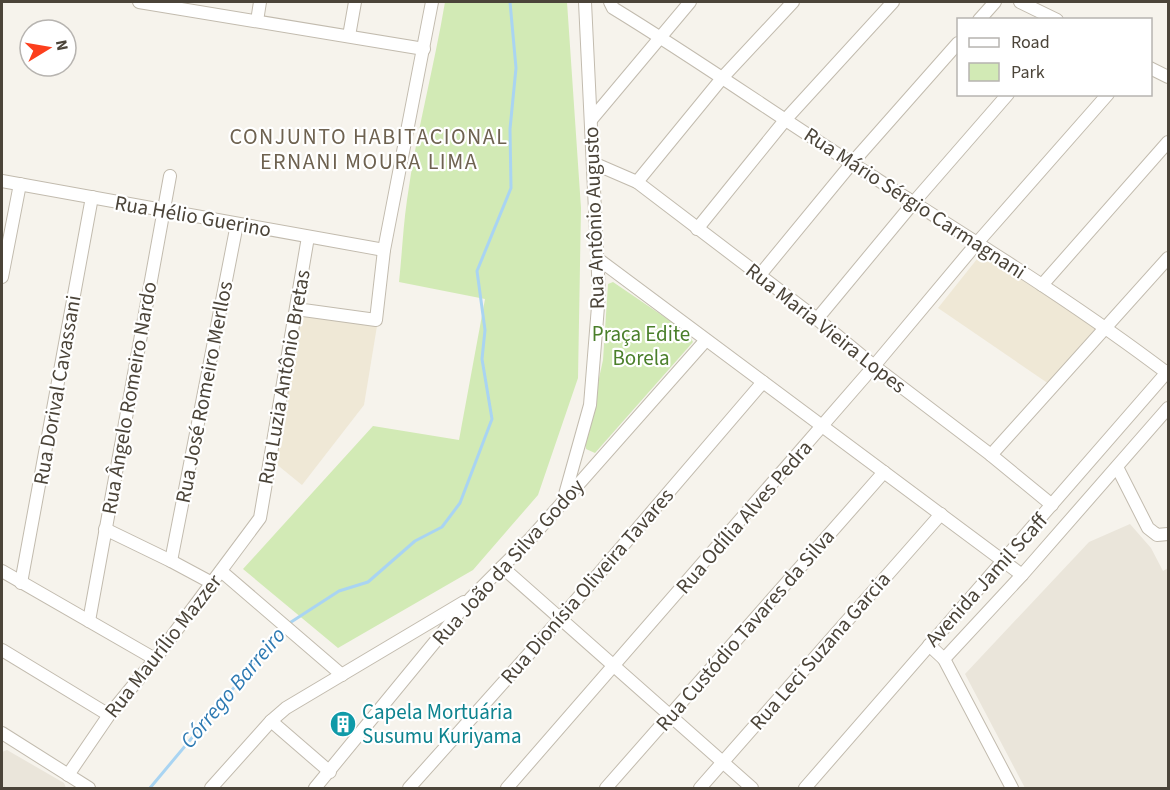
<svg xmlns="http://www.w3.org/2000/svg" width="1170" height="790" viewBox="0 0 1170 790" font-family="'Source Sans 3',sans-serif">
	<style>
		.residential { fill: #eae5da }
		.education { fill: #efe8d6 }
		.green { fill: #d2eab5 }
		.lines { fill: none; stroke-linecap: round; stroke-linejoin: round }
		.stream { stroke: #a9d4f2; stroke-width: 3 }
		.minor-casing { stroke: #c2bbae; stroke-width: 14 }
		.minor { stroke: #fff; stroke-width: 12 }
		.labels { text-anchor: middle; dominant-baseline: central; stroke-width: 4.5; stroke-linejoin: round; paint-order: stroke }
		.street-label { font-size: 21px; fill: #4b4439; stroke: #fff }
		.park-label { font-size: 21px; fill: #4a7f2a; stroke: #fff }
		.culture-label { font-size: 21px; fill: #0d838f; stroke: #fff; text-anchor: start }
		.neighbourhood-label { font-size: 22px; letter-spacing: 1.5px; fill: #6e6250; stroke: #fff }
		.water-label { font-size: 22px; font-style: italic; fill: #2e7ab2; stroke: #fff }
	</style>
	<rect width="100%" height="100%" fill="#f6f3ec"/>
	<!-- residential -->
	<g class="residential">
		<path d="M1130,524L1151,548L1163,571L1168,568V788H1025L965,674L1089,542Z"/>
		<path d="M7,750L64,783L66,788H2V752Z"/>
	</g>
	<!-- education -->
	<g class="education">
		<path d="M981,254L1101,329L1049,384L938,308Z"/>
		<path d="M301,314L377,326L364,405L302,485L275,463Z"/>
	</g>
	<!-- green -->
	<g class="green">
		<path d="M445,2H567L581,208L578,378L538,495L473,570L338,648L243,569L373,426L459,440L485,299L399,282C402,255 403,227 407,200C416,133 434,68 445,2Z"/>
		<path d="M613,282L688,333L693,342L595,453L586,449L585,442L603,360L608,284Z"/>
	</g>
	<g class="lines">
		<!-- stream -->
		<g class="stream">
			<path d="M288,624L339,591L368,582L415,541L442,527L460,503L492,419L482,359L485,330L477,271L511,188L510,129L516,68L510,2"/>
			<path d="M150,788L283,629"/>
		</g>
		<defs>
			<g id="minor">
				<path d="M139,2L424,49"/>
				<path d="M610,2L613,8C695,58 773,113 853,164C959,232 1067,297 1167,373"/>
				<path d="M1020,2L1057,20"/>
				<path d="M979,20L995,2"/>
				<path d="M257,21L260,2"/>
				<path d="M349,36L355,2"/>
				<path d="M1150,68L1168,77"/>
				<path d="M591,120L690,2"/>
				<path d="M593,163L637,182L817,319L874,366L991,455L1052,505"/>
				<path d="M2,181L384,250"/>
				<path d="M637,182L723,77L793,2"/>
				<path d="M697,229L786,119L893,2"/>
				<path d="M598,259L1022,575"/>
				<path d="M759,276L852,163L958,43"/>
				<path d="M2,277L20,184"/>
				<path d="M1042,285L1168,142"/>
				<path d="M296,309L376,320L384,250L432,2"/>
				<path d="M817,319L914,202L1008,94"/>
				<path d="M991,455L1168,258"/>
				<path d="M1117,467L1148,528L1157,535L1168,534"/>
				<path d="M564,498L590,405L599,294L585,2"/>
				<path d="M105,529L171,561L212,583"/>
				<path d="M171,561L237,224"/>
				<path d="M502,567L752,788"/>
				<path d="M2,571L155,659"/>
				<path d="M221,571L342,675"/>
				<path d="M21,583L92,197"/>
				<path d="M89,621L170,176"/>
				<path d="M929,645L944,659L1012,788"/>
				<path d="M2,650L109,715"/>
				<path d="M944,659L1022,575L1168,408"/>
				<path d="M271,721L330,772"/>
				<path d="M2,733L89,788"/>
				<path d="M68,775L109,715L155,659L260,518L308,237"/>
				<path d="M211,788L271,721L286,708L464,602"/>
				<path d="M315,788L471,598L531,538L706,340"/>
				<path d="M409,788L560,619L763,382"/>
				<path d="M507,788L874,366L977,243L1108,94"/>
				<path d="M606,788L884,472"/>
				<path d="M700,788L941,514"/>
				<path d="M805,788L1168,371"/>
			</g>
		</defs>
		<!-- minor casing -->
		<use href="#minor" class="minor-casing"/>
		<!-- minor -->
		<use href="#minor" class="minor"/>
	</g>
	<!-- icons -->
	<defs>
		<symbol id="building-disc" viewBox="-11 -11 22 22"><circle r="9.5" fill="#0f9aa8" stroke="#fff"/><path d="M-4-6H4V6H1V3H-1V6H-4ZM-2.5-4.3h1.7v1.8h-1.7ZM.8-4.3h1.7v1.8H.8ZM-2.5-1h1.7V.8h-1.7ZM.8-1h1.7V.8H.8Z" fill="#fff"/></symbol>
	</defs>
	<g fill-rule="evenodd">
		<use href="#building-disc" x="328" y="709" width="30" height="30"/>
	</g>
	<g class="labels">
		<!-- street labels -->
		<g class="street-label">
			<text transform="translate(915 203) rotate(33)">Rua Mário Sérgio Carmagnani</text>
			<text transform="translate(193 216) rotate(10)">Rua Hélio Guerino</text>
			<text transform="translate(594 218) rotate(-92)">Rua Antônio Augusto</text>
			<text transform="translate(826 328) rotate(38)">Rua Maria Vieira Lopes</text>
			<text transform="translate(284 377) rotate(-80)">Rua Luzia Antônio Bretas</text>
			<text transform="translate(57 390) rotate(-80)">Rua Dorival Cavassani</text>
			<text transform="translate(204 392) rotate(-79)">Rua José Romeiro Merllos</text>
			<text transform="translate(129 398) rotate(-80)">Rua Ângelo Romeiro Nardo</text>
			<text transform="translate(744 517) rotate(-49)">Rua Odília Alves Pedra</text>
			<text transform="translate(508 562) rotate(-48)">Rua João da Silva Godoy</text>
			<text transform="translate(986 580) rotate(-48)">Avenida Jamil Scaff</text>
			<text transform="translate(587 586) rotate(-49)">Rua Dionísia Oliveira Tavares</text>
			<text transform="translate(745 630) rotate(-49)">Rua Custódio Tavares da Silva</text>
			<text transform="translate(163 646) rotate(-52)">Rua Maurílio Mazzer</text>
			<text transform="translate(820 651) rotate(-49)">Rua Leci Suzana Garcia</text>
		</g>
		<!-- park labels -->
		<g class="park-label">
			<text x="641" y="334">Praça Edite<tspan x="641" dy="24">Borela</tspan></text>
		</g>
		<!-- culture labels -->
		<g class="culture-label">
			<text x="362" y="712">Capela Mortuária<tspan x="362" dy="24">Susumu Kuriyama</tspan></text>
		</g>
		<!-- neighbourhood labels -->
		<g class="neighbourhood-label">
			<text x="369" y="137">CONJUNTO HABITACIONAL<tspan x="369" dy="25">ERNANI MOURA LIMA</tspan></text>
		</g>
		<!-- water labels -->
		<g class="water-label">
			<text transform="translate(233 688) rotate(-50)">Córrego Barreiro</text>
		</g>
	</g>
	<!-- border -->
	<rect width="1170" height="790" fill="none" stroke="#4b4439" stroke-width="6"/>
	<!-- legend -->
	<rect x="957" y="18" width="195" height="78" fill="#ffffff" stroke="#b7b4b0" stroke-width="1.5"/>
	<rect x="969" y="38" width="30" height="9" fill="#ffffff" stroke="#b7b4b0" stroke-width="1.5"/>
	<text x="1011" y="48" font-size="18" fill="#4b4439">Road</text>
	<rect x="969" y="63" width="30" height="18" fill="#d2eab5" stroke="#b7b4b0" stroke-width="1.5"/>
	<text x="1011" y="78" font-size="18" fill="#4b4439">Park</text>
	<!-- north arrow -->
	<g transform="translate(48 48) rotate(79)"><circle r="28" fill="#ffffff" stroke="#b7b4b0" stroke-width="1.5"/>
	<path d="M0-4.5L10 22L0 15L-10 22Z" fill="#fc3f1d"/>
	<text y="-9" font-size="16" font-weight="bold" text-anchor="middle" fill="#4b4439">N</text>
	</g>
</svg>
